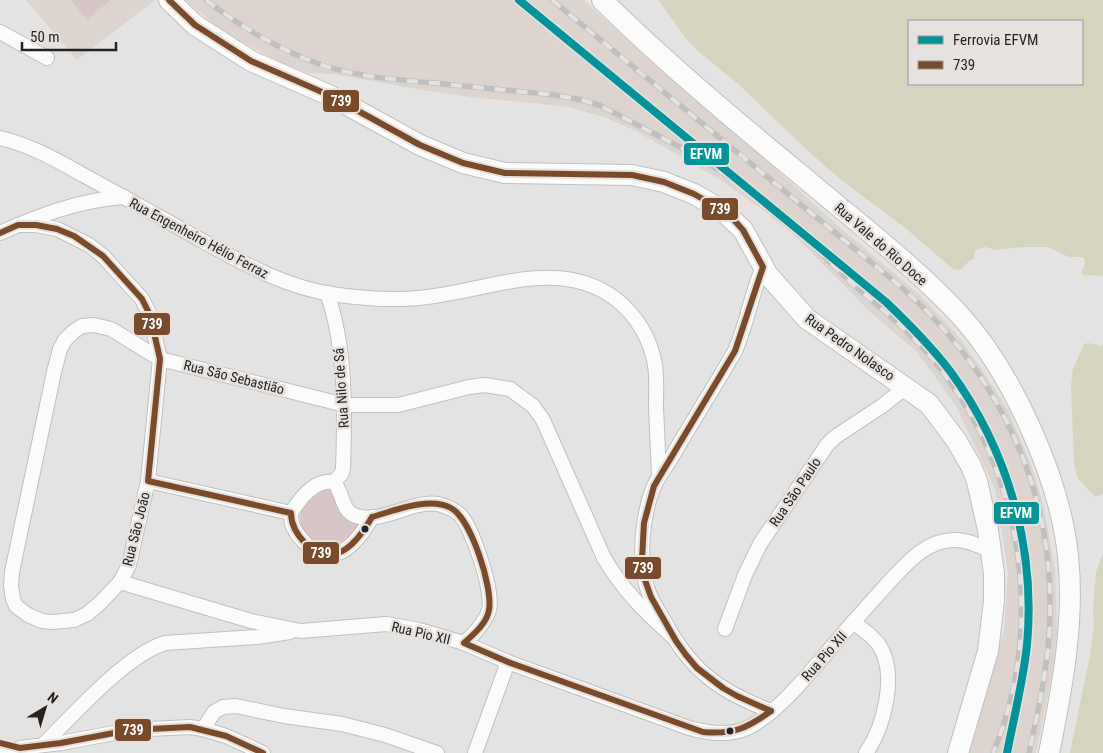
<svg xmlns="http://www.w3.org/2000/svg" width="1103" height="753" viewBox="0 0 1103 753" font-family="'Roboto Condensed',sans-serif">
	<style>
		.built { fill: #dbd4cf }
		.green { fill: #d8c5c6 }
		.water { fill: #d6d4be; fill-rule: evenodd }
		.lines { fill: none; stroke-linecap: round; stroke-linejoin: round }
		.street-casing { stroke: #c1c0be; stroke-width: 16 }
		.secondary-casing { stroke: #c1c0be; stroke-width: 22 }
		.street { stroke: #fbfbfa; stroke-width: 14 }
		.secondary { stroke: #fbfbfa; stroke-width: 20 }
		.rail-casing { stroke: #c0c0c0; stroke-width: 5.5 }
		.rail { stroke: #e7e2df; stroke-width: 4; stroke-dasharray: 11; stroke-linecap: butt }
		.bus-1-casing { stroke: #e7e2df; stroke-width: 10 }
		.bus-1 { stroke: #7a4b2a; stroke-width: 6 }
		.rail-1-casing { stroke: #e7e2df; stroke-width: 11 }
		.rail-1 { stroke: #00939a; stroke-width: 8 }
		.bus-dot { fill: #262423; stroke: #e7e2df; stroke-width: 2 }
		.labels { text-anchor: middle; dominant-baseline: central; stroke-width: 5; stroke-linejoin: round; paint-order: stroke }
		.street-label { font-size: 14px; fill: #262423; stroke: #e7e2df }
		.line-badge { stroke: #e7e2df; stroke-width: 2 }
		.badge-label { font-size: 14px; text-anchor: middle; font-weight: bold; fill: #fff }
	</style>
	<rect width="100%" height="100%" fill="#e5e3e1"/>
	<!-- built -->
	<g class="built">
		<path d="M26,0H154V1L77,60Z"/>
		<path d="M186,0H584L632,44L750,145L838,226L920,295L949,326L962,341L987,377L1009,412L1033,470L1044,507L1055,569L1057,634L1052,675L1036,753H964L1004,631L1008,572L995,489L956,406L917,352L869,311L793,234L764,211L719,179L638,132L607,118L569,107L471,97L422,90L333,74L308,73L280,62L223,32Z"/>
	</g>
	<!-- green -->
	<g class="green">
		<path d="M71,0H110L87,20Z"/>
		<path d="M326,487L332,488C339,509 339,516 361,523L350,540L336,548L319,547L305,534L301,528L300,516L302,507L310,495Z"/>
	</g>
	<!-- water -->
	<g class="water">
		<path d="M658,0H1103V276L1085,275L1081,273C1084,267 1087,262 1083,257H1069L1048,247H1023L996,250L985,247L975,250L974,259C968,260 965,266 960,270L953,269L904,227L841,180L807,150L737,83L698,51L688,41ZM1082,21V84H909V21Z"/>
		<path d="M1088,343L1101,346L1103,344V494L1095,497L1077,477L1074,463L1071,385L1073,369L1084,344Z"/>
		<path d="M1103,553V753H1070L1090,655L1094,625L1093,608L1096,572Z"/>
	</g>
	<g class="lines">
		<defs>
			<g id="street">
				<path d="M0,32L47,58"/>
				<path d="M0,138C31,145 58,161 85,176C120,195 155,214 190,234C237,260 284,288 338,295C368,299 398,301 427,297C490,290 560,256 617,300C637,316 651,340 655,365C657,378 656,393 656,407C657,430 658,453 659,475"/>
				<path d="M18,225H36L57,229L89,245L103,256L142,299L150,315L160,359L148,481L129,565L120,582L99,604L87,614L74,620L53,622L42,621L28,615L16,606L13,599L11,586L12,572L54,372L60,349L65,340L73,332L82,326L94,325L111,329L160,359L345,405H398L469,387L485,385L510,389L533,406L543,420L604,558C623,590 643,610 671,635"/>
				<path d="M0,233C40,215 80,200 124,197"/>
				<path d="M763,267C751,294 747,324 735,351C715,386 693,420 673,455C666,467 657,477 652,491C643,516 639,554 645,580C648,596 658,610 666,624C692,672 721,692 771,711"/>
				<path d="M327,293C346,346 345,412 343,468L342,473L334,482"/>
				<path d="M148,481L291,513"/>
				<path d="M291,513C300,498 314,479 334,482C343,492 341,511 356,516C383,524 411,500 438,504C445,506 454,509 459,514C472,526 494,592 489,610C485,623 474,634 464,643"/>
				<path d="M291,513C290,524 296,534 303,541C331,573 357,544 372,517"/>
				<path d="M120,582L251,621L301,631L386,624L419,630L464,643L508,662L689,728C707,733 727,736 745,729C777,715 812,670 835,643C853,622 872,601 890,581C907,563 926,541 952,540C966,539 979,546 992,551"/>
				<path d="M853,622C862,629 873,636 879,645C898,674 884,727 866,753"/>
				<path d="M725,629L745,575L760,544L827,445L835,437L882,406L906,387"/>
				<path d="M203,729L214,712L223,707L236,706L284,716L342,724L385,735L437,753"/>
				<path d="M43,745C73,715 126,655 165,643L257,637L290,632"/>
				<path d="M2,753L20,748L61,743L130,730L190,727L203,729L226,736L263,753"/>
				<path d="M475,753L508,662"/>
			</g>
			<g id="secondary">
				<path d="M169,0L195,25L251,61L331,96L420,145L463,163L505,173L632,175L664,182L694,194L722,210L743,230L768,275L807,319L929,404L956,440L971,466L977,481L988,530L994,574V601L988,651L958,753"/>
				<path d="M602,0C665,62 733,119 801,175C854,220 910,262 958,313C1011,370 1060,478 1068,556C1075,621 1062,689 1049,753"/>
			</g>
		</defs>
		<!-- street casing -->
		<use href="#street" class="street-casing"/>
		<!-- secondary casing -->
		<use href="#secondary" class="secondary-casing"/>
		<!-- street -->
		<use href="#street" class="street"/>
		<!-- secondary -->
		<use href="#secondary" class="secondary"/>
		<defs>
			<g id="rail">
				<path d="M206,0C241,27 283,52 325,66C360,77 398,80 434,83C475,87 515,91 555,95L582,100L599,105L699,157L757,196"/>
				<path d="M552,0L900,286C996,370 1052,483 1050,611C1050,659 1039,706 1029,753"/>
				<path d="M784,218C808,240 831,264 855,286C883,310 911,333 934,361C1022,468 1047,625 993,753"/>
				<path d="M1005,753L1009,742"/>
			</g>
		</defs>
		<!-- rail casing -->
		<use href="#rail" class="rail-casing"/>
		<!-- rail -->
		<use href="#rail" class="rail"/>
		<defs>
			<g id="bus-1">
				<path d="M169,0L195,25L251,61L331,96L420,145L463,163L505,173L632,175L664,182L694,194L722,210L733,219L743,230L763,267L735,351L654,486L644,523L642,559L645,580L651,597L676,641L686,655L697,668L723,688L737,696L771,711"/>
				<path d="M0,233L18,225H36L57,229L74,236L103,256L142,299L150,315L160,359L148,481L291,513C291,526 297,535 306,544C335,570 357,543 372,517C393,511 430,496 451,508C471,519 493,587 489,610C487,623 474,634 464,643L508,662L703,732C733,735 747,728 771,711"/>
				<path d="M0,743L20,748L61,743L130,730L190,727L226,736L263,753"/>
			</g>
		</defs>
		<!-- bus-1 casing -->
		<use href="#bus-1" class="bus-1-casing"/>
		<!-- bus-1 -->
		<use href="#bus-1" class="bus-1"/>
		<defs>
			<path id="rail-1" d="M519,0L886,302C909,324 931,346 950,371C1008,450 1036,548 1027,645C1023,682 1014,717 1007,753"/>
		</defs>
		<!-- rail-1 casing -->
		<use href="#rail-1" class="rail-1-casing"/>
		<!-- rail-1 -->
		<use href="#rail-1" class="rail-1"/>
	</g>
	<!-- markers -->
	<g class="bus-dot">
		<circle cx="365" cy="529" r="4.5"/>
		<circle cx="730" cy="731" r="4.5"/>
	</g>
	<g class="labels">
		<!-- street labels -->
		<g class="street-label">
			<text transform="translate(199 238) rotate(28)">Rua Engenheiro Hélio Ferraz</text>
			<text transform="translate(881 244) rotate(41)">Rua Vale do Rio Doce</text>
			<text transform="translate(850 347) rotate(35)">Rua Pedro Nolasco</text>
			<text transform="translate(234 377) rotate(14)">Rua São Sebastião</text>
			<text transform="translate(341 388) rotate(-94)">Rua Nilo de Sá</text>
			<text transform="translate(795 492) rotate(-56)">Rua São Paulo</text>
			<text transform="translate(136 529) rotate(-76)">Rua São João</text>
			<text transform="translate(421 633) rotate(13)">Rua Pio XII</text>
			<text transform="translate(824 656) rotate(-49)">Rua Pio XII</text>
		</g>
	</g>
	<g class="line-badge">
		<rect x="322" y="89" width="38" height="24" rx="5" fill="#7a4b2a"/>
		<rect x="683" y="142" width="47" height="24" rx="5" fill="#00939a"/>
		<rect x="701" y="197" width="38" height="24" rx="5" fill="#7a4b2a"/>
		<rect x="133" y="312" width="38" height="24" rx="5" fill="#7a4b2a"/>
		<rect x="993" y="501" width="47" height="24" rx="5" fill="#00939a"/>
		<rect x="302" y="541" width="38" height="24" rx="5" fill="#7a4b2a"/>
		<rect x="624" y="556" width="38" height="24" rx="5" fill="#7a4b2a"/>
		<rect x="114" y="718" width="38" height="24" rx="5" fill="#7a4b2a"/>
	</g>
	<g class="badge-label">
		<text x="341" y="106">739</text>
		<text x="706" y="159">EFVM</text>
		<text x="720" y="214">739</text>
		<text x="152" y="329">739</text>
		<text x="1016" y="518">EFVM</text>
		<text x="321" y="558">739</text>
		<text x="643" y="573">739</text>
		<text x="133" y="735">739</text>
	</g>
	<!-- legend -->
	<rect x="908" y="20" width="175" height="65" fill="#e7e2df" stroke="#9a9694"/>
	<rect x="918" y="36" width="25" height="8" fill="#00939a" stroke="#9a9694"/>
	<text x="953" y="45" font-size="15" fill="#262423">Ferrovia EFVM</text>
	<rect x="918" y="61" width="25" height="8" fill="#7a4b2a" stroke="#9a9694"/>
	<text x="953" y="70" font-size="15" fill="#262423">739</text>
	<!-- north arrow -->
	<g transform="translate(45 708) rotate(38)" stroke="#e7e2df" stroke-width="4" paint-order="stroke">
	<path d="M0-4L9 19L0 12L-9 19Z" fill="#262423"/>
	<text y="-8" font-size="14" font-weight="bold" text-anchor="middle" fill="#262423">N</text>
	</g>
	<!-- scale -->
	<path d="M22 42v8h94v-8" fill="none" stroke="#262423" stroke-width="2.5"/>
	<text x="30" y="42" font-size="15" fill="#262423" stroke="#e7e2df" stroke-width="4" paint-order="stroke">50 m</text>
</svg>
